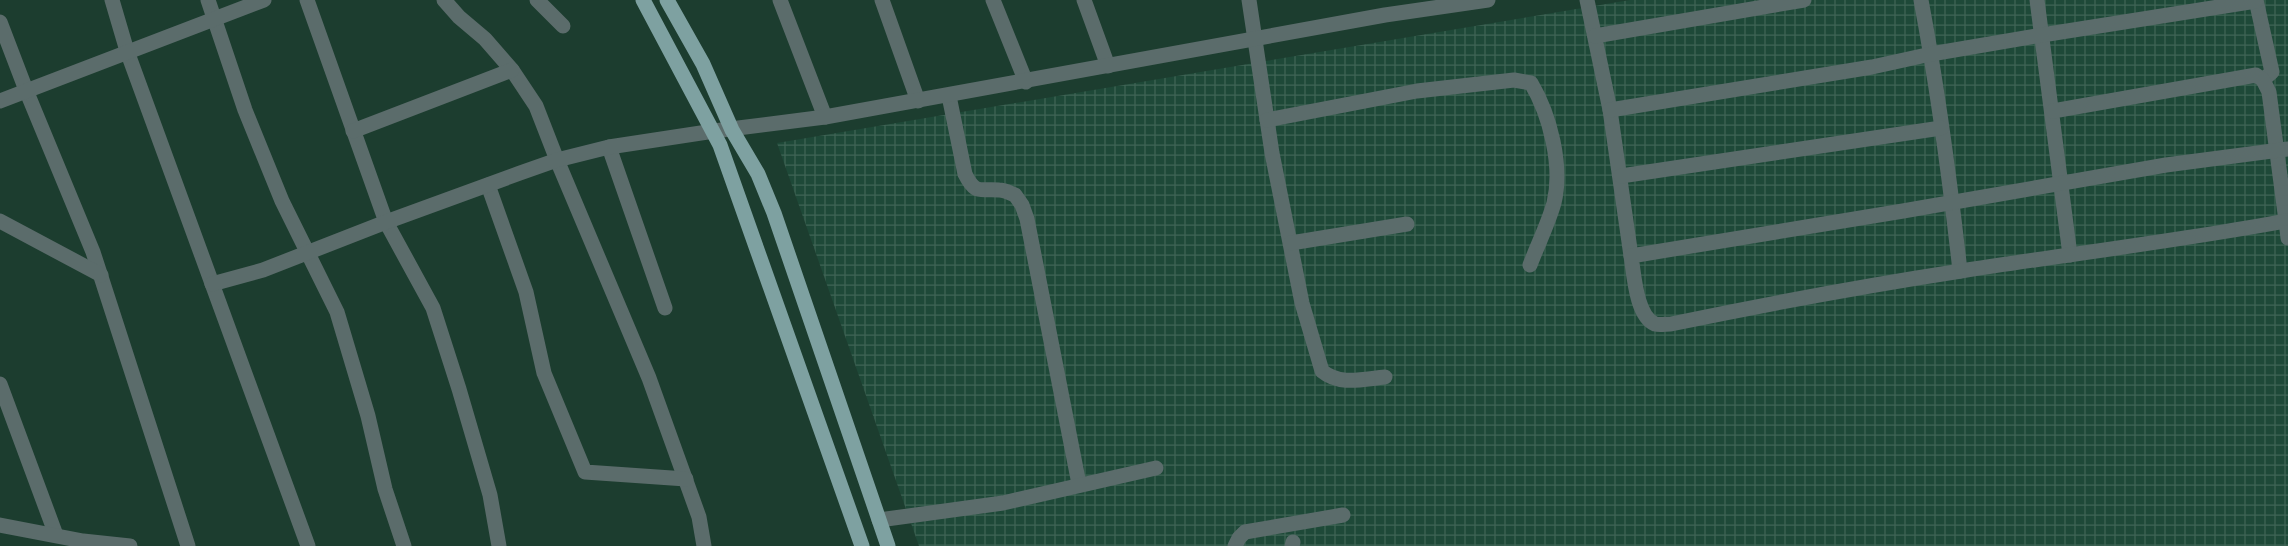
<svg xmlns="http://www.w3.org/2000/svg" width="2288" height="546" viewBox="0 0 2288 546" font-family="'IBM Plex Sans',sans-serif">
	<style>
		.industrial { fill: url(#industrial-grid) }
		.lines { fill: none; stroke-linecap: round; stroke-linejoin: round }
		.minor { stroke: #5b6c6b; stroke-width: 15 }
		.major { stroke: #7ea1a1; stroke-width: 15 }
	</style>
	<defs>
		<pattern id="industrial-grid" width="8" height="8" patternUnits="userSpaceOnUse" patternTransform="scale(1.25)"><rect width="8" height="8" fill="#1e4938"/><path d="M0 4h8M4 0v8" fill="none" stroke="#3f6455"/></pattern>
	</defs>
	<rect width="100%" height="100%" fill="#1c3d2f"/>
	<!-- industrial -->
	<path class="industrial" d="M1630,0H2288V546H919L777,143Z"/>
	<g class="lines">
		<!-- minor -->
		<g class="minor">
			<path d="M112,0L127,51L308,546"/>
			<path d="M208,0L245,110L282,201L337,312L368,416L385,489L404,546"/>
			<path d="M307,0L386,222L433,308L459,389L490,495L499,546"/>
			<path d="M444,0L459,17L485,39L512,70L536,106L557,160L649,378L699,517L704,546"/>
			<path d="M537,0L563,26"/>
			<path d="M780,0L825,117"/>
			<path d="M882,0L918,101"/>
			<path d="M993,0L1026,82"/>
			<path d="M1084,0L1108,66"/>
			<path d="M1249,0L1272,153L1302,303L1322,371C1340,386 1363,379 1385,377"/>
			<path d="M1587,0L1610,110L1631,256"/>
			<path d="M1921,0C1938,90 1950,181 1960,271"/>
			<path d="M2037,0L2070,255"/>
			<path d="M2256,0L2272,72L2263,80"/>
			<path d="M0,22L26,90L93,252L188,546"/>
			<path d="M1595,36L1804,0"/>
			<path d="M949,96L965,174C976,196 980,188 999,190C1005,190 1010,193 1015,195L1022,205L1027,219L1079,484"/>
			<path d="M0,101L264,0"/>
			<path d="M1610,110L1872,67L1931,54L2042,35L2256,1"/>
			<path d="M2053,111L2256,75L2263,80L2269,92L2286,221"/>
			<path d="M1267,120L1417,91L1514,80L1531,83C1550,115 1563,166 1554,203C1548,224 1538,244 1530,265"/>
			<path d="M353,131L512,70"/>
			<path d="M609,147L665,308"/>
			<path d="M2288,149L2166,165L1903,211L1631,256C1634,274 1636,316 1655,324C1659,325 1666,324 1671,324C1767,304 1864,286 1961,271C2069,254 2178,241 2286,221L2288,238"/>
			<path d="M1621,176L1941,128"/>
			<path d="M488,185L526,292L544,373L585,472L686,479"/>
			<path d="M0,221L101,275"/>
			<path d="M1291,243L1407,224"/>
			<path d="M212,284L263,270L386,222L520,173L557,160L609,147L714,131L825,117L1385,15L1488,0"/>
			<path d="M0,384L56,535"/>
			<path d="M879,520L1003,503L1156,468"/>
			<path d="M0,525L83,541L130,546"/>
			<path d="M1235,546L1239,538L1245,532L1343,515"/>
			<path d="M1292,546L1293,542"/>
		</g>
		<!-- major -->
		<g class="major">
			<path d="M643,0L720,145L862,546"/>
			<path d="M667,0L703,64L732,130L758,174L774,213L888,546"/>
		</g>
	</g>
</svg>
